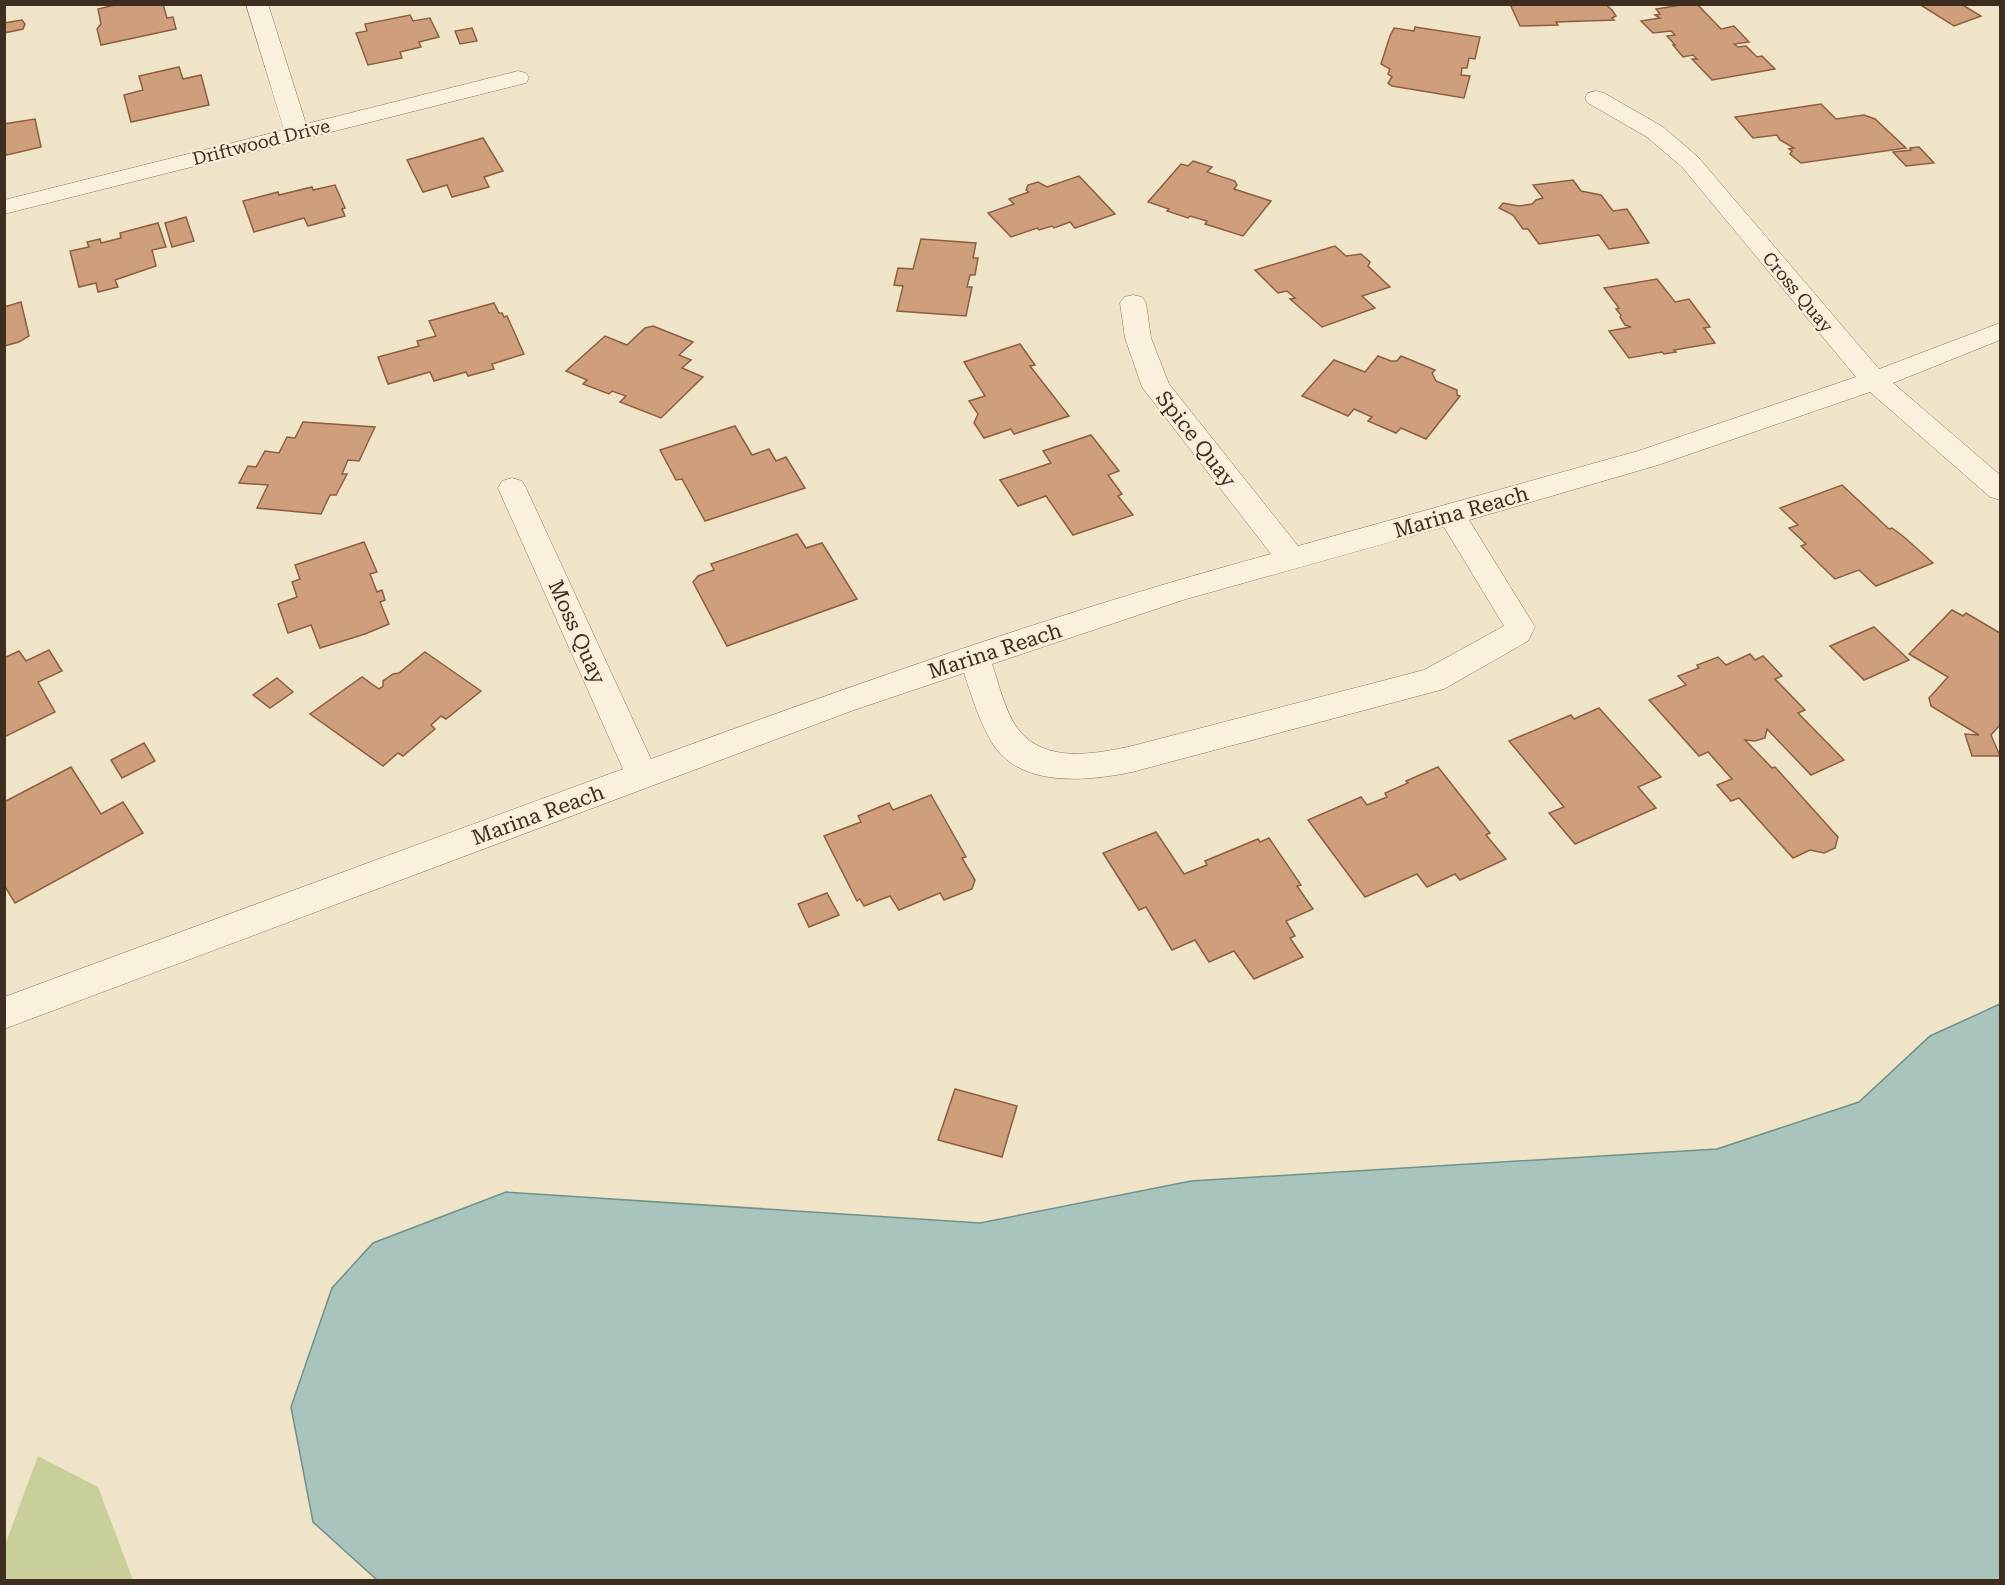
<svg xmlns="http://www.w3.org/2000/svg" width="2005" height="1585" viewBox="0 0 2005 1585" font-family="'Roboto Serif',serif">
	<style>
		.green { fill: #c9cf9b }
		.water { fill: #a9c4bc; stroke: #6f938a; stroke-width: 1.5 }
		.building { fill: #cf9f7d; stroke: #8d5f41; stroke-width: 1.5 }
		.lines { fill: none; stroke-linecap: round; stroke-linejoin: round }
		.minor-casing { stroke: #8d765c; stroke-width: 1 }
		.minor { fill: #faf1dc; fill-rule: evenodd }
		.labels { text-anchor: middle; dominant-baseline: central; stroke-width: 4.5; stroke-linejoin: round; paint-order: stroke }
		.far-street-label { font-size: 18px; fill: #3d2e20; stroke: #f7eed8 }
		.street-label { font-size: 21px; fill: #3d2e20; stroke: #f7eed8 }
	</style>
	<rect width="100%" height="100%" fill="#f0e4c8"/>
	<!-- green -->
	<path class="green" d="M38,1456L98,1487L133,1580H5V1545Z"/>
	<!-- water -->
	<path class="water" d="M2000,1004V1580H377L313,1522L291,1407L332,1288L373,1243L506,1192L980,1223L1191,1181L1717,1149L1859,1102L1930,1036Z"/>
	<!-- building -->
	<g class="building">
		<path d="M163,4L167,18L173,17L176,29L101,45L97,29L101,24L98,9L119,4Z"/>
		<path d="M1510,4H1605L1612,10L1616,16L1612,18L1614,20L1556,22L1558,25L1520,26Z"/>
		<path d="M1687,4H1697L1721,29L1734,26L1749,42L1734,44L1738,47L1746,46L1757,57L1762,56L1775,69L1712,80L1692,59H1697L1693,55L1683,57L1673,45H1675L1667,36L1675,35L1671,31L1653,33L1641,21L1660,18L1655,15L1660,14L1656,9Z"/>
		<path d="M1919,4H1961L1981,16L1954,26Z"/>
		<path d="M410,15L413,21L430,18L439,37L419,42L421,47L400,52L402,58L368,65L356,33L367,31L365,24Z"/>
		<path d="M22,20L25,24L23,29L4,33V23Z"/>
		<path d="M1415,27L1480,37L1475,59L1469,58L1467,68H1462L1461,75L1470,76L1464,98L1392,86L1388,83L1392,77L1388,74L1390,69L1381,64L1390,36L1394,28L1414,31Z"/>
		<path d="M472,28L477,41L460,44L455,31Z"/>
		<path d="M179,67L183,79L201,75L209,105L131,122L124,95L143,90L139,76Z"/>
		<path d="M1821,104L1836,119L1864,115L1875,119L1906,148L1801,163L1790,154L1792,151L1789,149L1794,148L1780,140L1777,135L1753,138L1735,117Z"/>
		<path d="M35,119L41,147L7,155L4,152V124Z"/>
		<path d="M483,138L503,171L484,177L489,187L452,197L447,185L423,192L407,160Z"/>
		<path d="M1919,147L1934,163L1906,166L1893,152L1911,150L1910,148Z"/>
		<path d="M1193,161L1212,167L1207,172L1235,181L1237,185L1234,189L1271,201L1243,236L1205,224L1207,221L1190,216L1188,218L1167,211L1169,209L1148,202L1181,164L1188,166Z"/>
		<path d="M1079,176L1115,214L1075,228L1070,222L1054,228L1052,226L1039,230L1037,228L1011,237L988,213L1014,204L1009,199L1029,192L1026,190L1028,185L1038,182L1047,187Z"/>
		<path d="M1573,180L1581,191L1601,195L1613,211L1627,209L1649,243L1609,249L1599,235L1539,244L1528,229H1523L1513,215L1499,208L1503,203L1519,206L1532,204L1536,200L1543,198L1533,185Z"/>
		<path d="M335,185L345,208L342,209L345,216L308,226L304,218L254,232L243,201L278,192L279,195L312,187L313,190Z"/>
		<path d="M186,217L194,241L172,247L165,223Z"/>
		<path d="M158,223L166,247L152,250L156,266L115,280L118,287L98,292L96,283L79,287L70,251L89,247L87,242L100,239L101,243L121,238L120,233Z"/>
		<path d="M921,239L976,243L973,258H978L975,275H970L967,287H972L966,316L897,311L903,286L894,285L898,268L913,269Z"/>
		<path d="M1335,246L1346,256L1361,254L1370,262L1368,266L1390,287L1362,296L1375,308L1322,327L1290,299L1295,298L1287,291L1278,293L1255,270Z"/>
		<path d="M1657,279L1675,302L1689,299L1710,327L1704,328L1715,343L1674,350L1676,352L1664,354L1662,352L1629,358L1609,331L1631,327L1625,325L1620,317L1621,315L1616,309L1619,308L1604,288Z"/>
		<path d="M21,302L29,336L19,342L4,346V307Z"/>
		<path d="M494,303L499,313H502L504,317L507,316L524,354L492,364L494,369L468,376L466,372L434,381L430,372L388,384L378,357L419,346L417,341L436,336L429,321Z"/>
		<path d="M653,326L693,342L679,355L691,360L682,368L703,377L661,418L620,402L626,396L612,391L609,394L583,384L587,380L566,371L605,336L627,345L645,328Z"/>
		<path d="M1020,344L1035,365L1030,366L1069,416L1014,434L1011,429L984,438L974,423L978,414L969,401L985,396L964,362Z"/>
		<path d="M1378,356L1391,361H1397L1401,356L1435,370L1432,373L1436,381L1457,390V395L1460,396L1426,439L1401,428L1396,433L1368,421L1372,417L1354,409L1348,416L1302,396L1334,360L1365,372Z"/>
		<path d="M303,422L375,427L359,461L348,460L342,474H347L336,495H330L321,514L257,508L268,485L239,483L248,466L256,467L265,451L279,453L287,437L295,438Z"/>
		<path d="M735,426L752,455L769,449L776,461L786,457L805,488L705,521L682,479L676,480L660,450Z"/>
		<path d="M1091,435L1119,471L1108,475L1122,494L1118,496L1133,515L1073,535L1046,496L1018,506L1000,480L1051,463L1043,451Z"/>
		<path d="M1842,485L1889,529L1892,528L1904,537L1933,563L1876,586L1859,570L1835,579L1801,546L1806,544L1789,528L1798,525L1780,508Z"/>
		<path d="M797,534L806,548L822,543L857,599L727,646L693,582L698,576L714,570L711,564Z"/>
		<path d="M364,542L377,572L370,574L377,592L382,590L385,600L380,602L389,624L365,634L320,648L311,625L288,633L278,604L297,597L292,582L300,579L295,565Z"/>
		<path d="M1952,610L1963,616L1966,613L2000,633V725L1991,735L2000,756H1972L1965,734L1979,735L1931,706L1929,698L1948,677L1909,654Z"/>
		<path d="M1874,627L1909,660L1864,680L1830,646Z"/>
		<path d="M49,650L62,671L38,682L55,712L4,737V658L19,651L26,661Z"/>
		<path d="M425,652L481,691L446,719L441,716L431,725L435,729L403,756L398,753L383,766L310,714L362,677L379,689L383,686V681L393,674L399,673Z"/>
		<path d="M1750,654L1755,660L1763,656L1782,676L1775,679L1805,710L1798,713L1844,760L1811,775L1767,729L1765,738L1755,741L1745,740L1772,768L1775,767L1838,837L1835,848L1824,853L1810,850L1793,858L1739,798L1731,801L1717,785L1732,779L1708,752L1699,756L1649,700L1686,685L1678,676L1699,668L1697,665L1718,657L1726,665Z"/>
		<path d="M277,678L293,692L270,708L253,695Z"/>
		<path d="M1599,708L1661,777L1638,787L1656,808L1575,844L1549,813L1564,807L1509,741L1571,715L1574,719Z"/>
		<path d="M144,743L155,761L122,778L111,760Z"/>
		<path d="M71,767L101,814L123,802L143,833L15,903L4,885V802Z"/>
		<path d="M1438,767L1490,833L1486,835L1506,859L1460,880L1455,874L1427,887L1417,874L1365,897L1308,820L1361,797L1367,805L1387,797L1385,793L1408,783L1406,781Z"/>
		<path d="M931,795L966,857L962,858L975,880L972,889L944,900L940,893L899,910L890,896L864,906L860,899L857,901L824,836L861,822L858,816L889,803L893,810Z"/>
		<path d="M1156,832L1184,874L1207,865L1205,861L1258,839L1260,842L1269,838L1301,885L1297,886L1313,909L1286,921L1295,936L1290,938L1303,957L1254,979L1234,951L1209,962L1195,940L1172,950L1146,907L1139,910L1103,853Z"/>
		<path d="M827,893L839,915L809,927L798,904Z"/>
		<path d="M955,1089L1017,1106L1002,1157L938,1140Z"/>
	</g>
	<g class="lines">
		<defs>
			<g id="minor">
				<path d="M246,4H268L306,124L518,71L526,73L529,78L526,83L4,214V200L284,130Z"/>
				<path d="M1596,91L1604,93L1663,127L1698,157L1879,369L2000,323V340L1893,383L2000,475V500L1990,497L1870,392L1658,465L1469,520L1535,627L1528,641L1444,689L1132,772C1089,781 1023,788 994,746C980,724 972,697 964,673L854,710L4,1029V997L623,769L498,488L502,481L512,478L522,481L526,488L651,759C856,684 1061,611 1271,554L1142,387L1125,338L1120,303L1124,297L1133,295L1142,297L1146,303L1151,338L1169,384L1298,546L1638,451L1856,377L1682,167L1647,137L1588,103L1585,98L1588,93ZM1444,527L1504,626L1424,670L1132,746C1095,754 1045,764 1018,729C1005,712 999,684 992,664L1183,600Z"/>
			</g>
		</defs>
		<!-- minor casing -->
		<use href="#minor" class="minor-casing"/>
		<!-- minor -->
		<use href="#minor" class="minor"/>
	</g>
	<g class="labels">
		<!-- far-street labels -->
		<g class="far-street-label">
			<text transform="translate(261 142) rotate(-14)">Driftwood Drive</text>
			<text transform="translate(1798 292) rotate(50)">Cross Quay</text>
		</g>
		<!-- street labels -->
		<g class="street-label">
			<text transform="translate(1196 439) rotate(52)">Spice Quay</text>
			<text transform="translate(1461 512) rotate(-16)">Marina Reach</text>
			<text transform="translate(577 632) rotate(66)">Moss Quay</text>
			<text transform="translate(995 651) rotate(-18)">Marina Reach</text>
			<text transform="translate(538 815) rotate(-20)">Marina Reach</text>
		</g>
	</g>
	<!-- border -->
	<rect width="2005" height="1585" fill="none" stroke="#3d2e20" stroke-width="12"/>
</svg>
